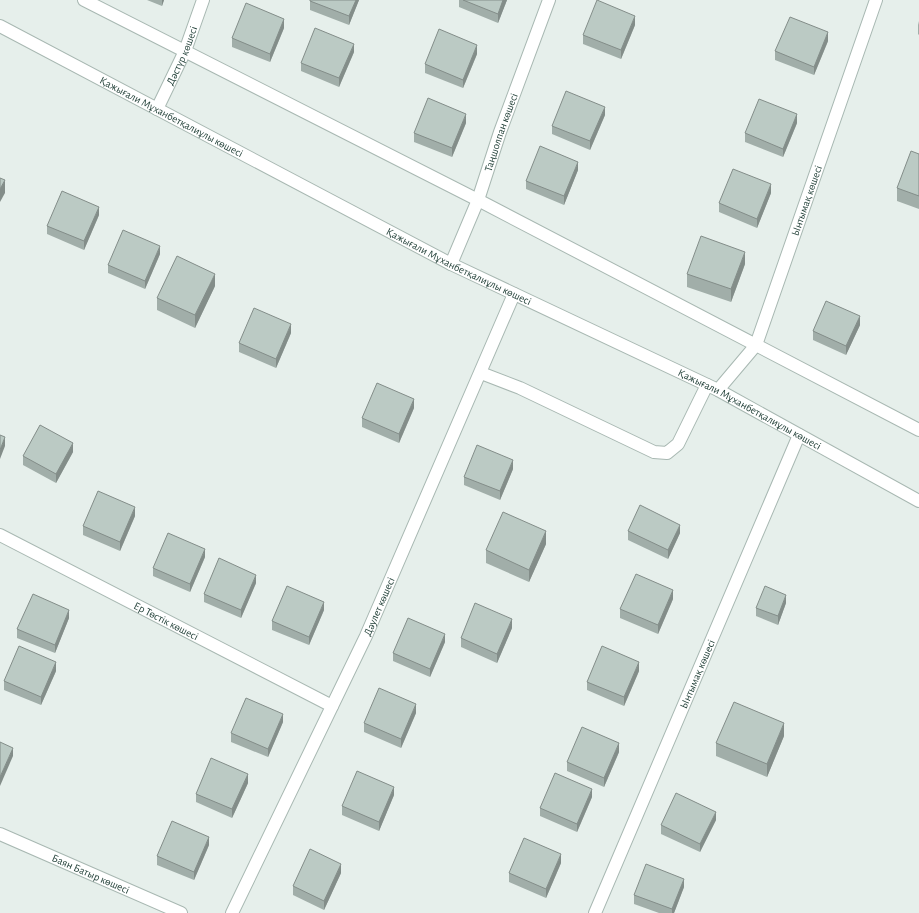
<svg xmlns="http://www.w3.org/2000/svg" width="919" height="913" viewBox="0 0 919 913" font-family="'Alegreya Sans',sans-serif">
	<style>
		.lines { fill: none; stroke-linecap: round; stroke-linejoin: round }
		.minor-casing { stroke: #a8b8b2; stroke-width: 14 }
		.minor { stroke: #fff; stroke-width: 12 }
		.wall { fill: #a1aea9 }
		.shaded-wall { fill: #838d89 }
		.building { fill: #bbcac4; stroke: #838d89 }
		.labels { text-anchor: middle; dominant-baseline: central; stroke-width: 4; stroke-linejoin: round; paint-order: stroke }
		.street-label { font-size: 11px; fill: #24423a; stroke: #f7fbf9 }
	</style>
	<rect width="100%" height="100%" fill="#e6efeb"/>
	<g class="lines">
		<defs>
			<g id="minor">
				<path d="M84,0L478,200L919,430"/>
				<path id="s1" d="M0,26L451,264L718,390L919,501"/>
				<path id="s2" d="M157,109L185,51L203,0"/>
				<path id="s3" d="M451,264L478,200L500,132L549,0"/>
				<path d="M481,373L520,388L654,452L667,453L678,444L707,385"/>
				<path id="s4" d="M718,390L756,345L876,0"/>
				<path id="s5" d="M0,535L332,706"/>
				<path id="s6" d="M0,834L181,913"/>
				<path id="s7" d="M232,913L366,636L514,294"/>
				<path id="s8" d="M595,913L799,435"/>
			</g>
		</defs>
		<!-- minor casing -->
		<use href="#minor" class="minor-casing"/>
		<!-- minor -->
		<use href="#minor" class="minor"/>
	</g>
	<!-- wall -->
	<g class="wall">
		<path d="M147,0H164L162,6Z"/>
		<path d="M359,0L349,25L310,10V1Z"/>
		<path d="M459,0H507L498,23L459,7Z"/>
		<path d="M919,21V35L918,34V25Z"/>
		<path d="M635,25L621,59L583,44V35Z"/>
		<path d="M284,28L270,62L232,47V38Z"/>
		<path d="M828,41L814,75L775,60V51Z"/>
		<path d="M354,52L339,87L301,71V63Z"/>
		<path d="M477,54L463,88L425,73V64Z"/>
		<path d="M605,115L590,150L552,134V126Z"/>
		<path d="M466,123L452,157L414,142V133Z"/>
		<path d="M797,123L783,157L745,142V133Z"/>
		<path d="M919,154V209L897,201V188Z"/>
		<path d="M578,170L564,205L526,189V181Z"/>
		<path d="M771,193L757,228L719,212V203Z"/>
		<path d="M99,215L84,250L47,234V226Z"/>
		<path d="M160,254L145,289L108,273V265Z"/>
		<path d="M745,264L731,302L687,287V274Z"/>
		<path d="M215,286L195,328L157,310V298Z"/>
		<path d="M860,325L846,355L813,340V331Z"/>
		<path d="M291,333L276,368L239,352V343Z"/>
		<path d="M414,408L399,443L362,427V418Z"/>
		<path d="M73,452L56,483L23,465V456Z"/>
		<path d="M513,469L500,500L464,485V477Z"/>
		<path d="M135,516L120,551L83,535V526Z"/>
		<path d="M628,531L680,533L668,559L628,540Z"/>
		<path d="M546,544L529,582L486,563V550Z"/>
		<path d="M205,557L190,592L153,576V568Z"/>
		<path d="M256,583L241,618L204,602V594Z"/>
		<path d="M673,599L658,634L620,618V609Z"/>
		<path d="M786,603L778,625L756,616V608Z"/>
		<path d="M324,610L309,645L272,630V621Z"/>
		<path d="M69,618L55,653L17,638V629Z"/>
		<path d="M512,628L497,663L461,647V638Z"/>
		<path d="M445,642L430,677L393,661V653Z"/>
		<path d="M56,671L41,705L4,690V681Z"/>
		<path d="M639,671L624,706L587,690V682Z"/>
		<path d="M416,713L401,748L364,732V723Z"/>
		<path d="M283,722L268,757L231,742V733Z"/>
		<path d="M784,736L767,777L716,756V743Z"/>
		<path d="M619,752L604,787L567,771V762Z"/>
		<path d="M248,783L232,818L196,802V794Z"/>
		<path d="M394,795L379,831L342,815V806Z"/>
		<path d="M592,797L577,832L540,816V808Z"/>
		<path d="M716,820L700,852L661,834V825Z"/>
		<path d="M209,845L194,880L157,865V856Z"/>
		<path d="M561,863L546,898L509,882V873Z"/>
		<path d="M341,873L324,910L293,895V886Z"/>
		<path d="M684,887L674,913H659L634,904V895Z"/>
	</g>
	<!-- shaded-wall -->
	<g class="shaded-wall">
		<path d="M162,0H164L162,6Z"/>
		<path d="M356,0H359L349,25V16Z"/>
		<path d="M503,0H507L498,23V14Z"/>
		<path d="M635,16V25L621,59V50Z"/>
		<path d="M284,19V28L270,62V54Z"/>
		<path d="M828,32V41L814,75V67Z"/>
		<path d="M354,44V52L339,87V78Z"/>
		<path d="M477,45V54L463,88V80Z"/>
		<path d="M605,107V115L590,150V141Z"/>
		<path d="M466,114V123L452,157V148Z"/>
		<path d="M797,114V123L783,157V149Z"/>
		<path d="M578,162V170L564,205V196Z"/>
		<path d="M5,180V193L0,202V189Z"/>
		<path d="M771,184V193L757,228V219Z"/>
		<path d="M99,207V215L84,250V241Z"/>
		<path d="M160,246V254L145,289V281Z"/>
		<path d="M745,252V264L731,302V289Z"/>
		<path d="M215,274V286L195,328V315Z"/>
		<path d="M860,316V325L846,355V346Z"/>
		<path d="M291,324V333L276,368V359Z"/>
		<path d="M414,399V408L399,443V434Z"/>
		<path d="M5,437V446L0,459V450Z"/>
		<path d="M73,443V452L56,483V474Z"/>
		<path d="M513,460V469L500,500V491Z"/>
		<path d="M135,507V516L120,551V542Z"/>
		<path d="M680,525V533L668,559V550Z"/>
		<path d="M546,531V544L529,582V570Z"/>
		<path d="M205,549V557L190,592V584Z"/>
		<path d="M256,575V583L241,618V610Z"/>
		<path d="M673,590V599L658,634V625Z"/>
		<path d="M786,595V603L778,625V616Z"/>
		<path d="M324,602V610L309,645V637Z"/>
		<path d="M69,610V618L55,653V645Z"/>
		<path d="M512,619V628L497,663V654Z"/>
		<path d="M445,634V642L430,677V669Z"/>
		<path d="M56,662V671L41,705V697Z"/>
		<path d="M639,662V671L624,706V697Z"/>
		<path d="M416,704V713L401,748V739Z"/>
		<path d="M283,714V722L268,757V749Z"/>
		<path d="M784,723V736L767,777V764Z"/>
		<path d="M619,743V752L604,787V778Z"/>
		<path d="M13,748V756L0,786V777Z"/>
		<path d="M248,774V783L232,818V809Z"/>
		<path d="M394,787V795L379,831V822Z"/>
		<path d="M592,789V797L577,832V824Z"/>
		<path d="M716,812V820L700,852V844Z"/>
		<path d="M209,837V845L194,880V872Z"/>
		<path d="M561,854V863L546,898V889Z"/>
		<path d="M341,864V873L324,910V901Z"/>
		<path d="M684,879V887L674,913H672V909Z"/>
	</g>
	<!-- building -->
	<g class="building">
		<path d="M310,0H356L349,16L310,1Z"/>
		<path d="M463,0H503L498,14Z"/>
		<path d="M597,0L635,16L621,50L583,35Z"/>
		<path d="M246,3L284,19L270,54L232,38Z"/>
		<path d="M790,17L828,32L814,67L775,51Z"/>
		<path d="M315,28L354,44L339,78L301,63Z"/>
		<path d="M439,29L477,45L463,80L425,64Z"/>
		<path d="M566,91L605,107L590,141L552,126Z"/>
		<path d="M428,98L466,114L452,148L414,133Z"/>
		<path d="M759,99L797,114L783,149L745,133Z"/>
		<path d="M540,146L578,162L564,196L526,181Z"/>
		<path d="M911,151L919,154V196L897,188Z"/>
		<path d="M733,169L771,184L757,219L719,203Z"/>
		<path d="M0,178L5,180L0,189Z"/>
		<path d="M62,191L99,207L84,241L47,226Z"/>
		<path d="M123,230L160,246L145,281L108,265Z"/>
		<path d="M701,236L745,252L731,289L687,274Z"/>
		<path d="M177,256L215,274L195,315L157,298Z"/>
		<path d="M826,301L860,316L846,346L813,331Z"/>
		<path d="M254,308L291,324L276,359L239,343Z"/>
		<path d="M377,383L414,399L399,434L362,418Z"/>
		<path d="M40,425L73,443L56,474L23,456Z"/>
		<path d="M0,435L5,437L0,450Z"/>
		<path d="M477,445L513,460L500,491L464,477Z"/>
		<path d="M98,491L135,507L120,542L83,526Z"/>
		<path d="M640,505L680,525L668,550L628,531Z"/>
		<path d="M503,512L546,531L529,570L486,550Z"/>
		<path d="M168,533L205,549L190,584L153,568Z"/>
		<path d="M219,558L256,575L241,610L204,594Z"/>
		<path d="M636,574L673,590L658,625L620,609Z"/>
		<path d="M287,586L324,602L309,637L272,621Z"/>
		<path d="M765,586L786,595L778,616L756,608Z"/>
		<path d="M33,594L69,610L55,645L17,629Z"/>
		<path d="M475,603L512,619L497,654L461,638Z"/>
		<path d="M408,618L445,634L430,669L393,653Z"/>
		<path d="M19,646L56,662L41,697L4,681Z"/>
		<path d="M602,646L639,662L624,697L587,682Z"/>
		<path d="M379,688L416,704L401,739L364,723Z"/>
		<path d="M246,698L283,714L268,749L231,733Z"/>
		<path d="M734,702L784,723L767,764L716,743Z"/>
		<path d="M582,727L619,743L604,778L567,762Z"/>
		<path d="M0,742L13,748L0,777Z"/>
		<path d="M211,758L248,774L232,809L196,794Z"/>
		<path d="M357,771L394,787L379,822L342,806Z"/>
		<path d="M555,773L592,789L577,824L540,808Z"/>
		<path d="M676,793L716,812L700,844L661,825Z"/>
		<path d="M172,821L209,837L194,872L157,856Z"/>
		<path d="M524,838L561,854L546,889L509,873Z"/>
		<path d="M310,849L341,864L324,901L293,886Z"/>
		<path d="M646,864L684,879L672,909L634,895Z"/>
	</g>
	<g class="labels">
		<!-- street labels -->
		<g class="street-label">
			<text stroke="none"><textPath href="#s2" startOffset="59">Дәстүр көшесі</textPath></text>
			<text stroke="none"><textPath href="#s1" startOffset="194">Қажығали Мұханбетқалиұлы көшесі</textPath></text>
			<text stroke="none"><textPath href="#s3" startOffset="141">Таңшолпан көшесі</textPath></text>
			<text stroke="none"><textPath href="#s4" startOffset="212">Ынтымақ көшесі</textPath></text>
			<text stroke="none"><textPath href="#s1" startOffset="518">Қажығали Мұханбетқалиұлы көшесі</textPath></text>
			<text stroke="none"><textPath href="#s1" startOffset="842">Қажығали Мұханбетқалиұлы көшесі</textPath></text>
			<text stroke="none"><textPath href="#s7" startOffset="340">Дәулет көшесі</textPath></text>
			<text stroke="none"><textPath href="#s5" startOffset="187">Ер Төстік көшесі</textPath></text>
			<text stroke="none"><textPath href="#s8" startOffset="260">Ынтымақ көшесі</textPath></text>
			<text stroke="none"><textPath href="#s6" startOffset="99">Баян Батыр көшесі</textPath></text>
		</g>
	</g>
</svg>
